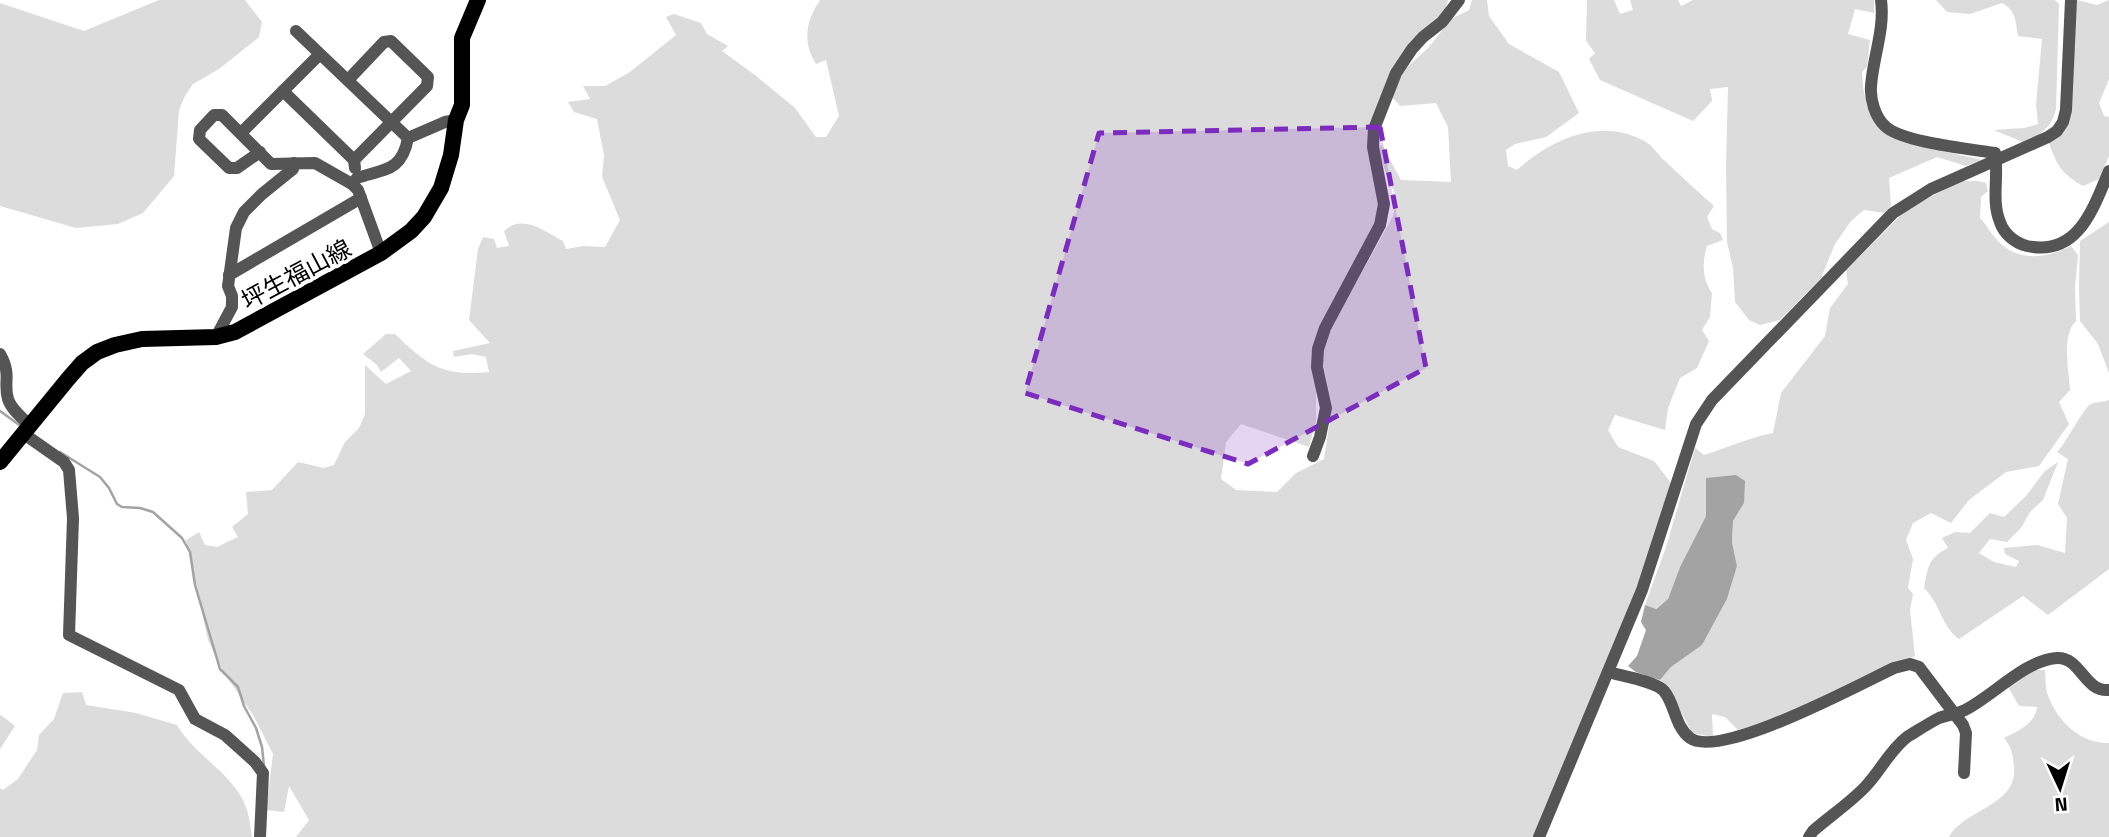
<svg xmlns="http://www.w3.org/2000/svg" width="2109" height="837" viewBox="0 0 2109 837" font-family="'Titillium Web','Noto Sans JP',sans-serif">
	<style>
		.green { fill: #dcdcdc }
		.water { fill: #a3a3a3 }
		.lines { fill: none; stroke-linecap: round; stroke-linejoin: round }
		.stream { stroke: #a3a3a3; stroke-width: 2.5 }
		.minor { stroke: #555; stroke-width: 12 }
		.major { stroke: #000; stroke-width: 16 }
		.marked { fill: #7b2cbf; fill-opacity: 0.2; stroke: #7b2cbf; stroke-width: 5; stroke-dasharray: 14 9; stroke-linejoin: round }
		.labels { text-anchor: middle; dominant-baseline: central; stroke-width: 7; stroke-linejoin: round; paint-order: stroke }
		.street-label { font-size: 24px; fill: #000; stroke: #fff }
	</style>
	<rect width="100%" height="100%" fill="#fff"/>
	<!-- green -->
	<g class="green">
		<path d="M159,0H245L262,22L259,37L219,69L193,84L185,96L179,110L174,176L143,213L118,224L76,228L0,206V3L84,31Z"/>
		<path d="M820,0H1448L1444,14L1420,34L1370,128L1380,204L1377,223L1321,326L1316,381V421L1309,447L1241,424L1226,442L1221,479L1236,490L1277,492L1296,473L1324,459L1332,406L1322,358L1328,334L1393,216L1396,197L1376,147L1382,145L1401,180L1451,182L1448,127L1436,103L1400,106L1389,94L1403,71L1429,47L1451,19L1469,10L1472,0H1487L1489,16L1509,44L1559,72L1579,113L1546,137L1515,144L1506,150L1508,166L1517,170C1551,139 1602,116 1646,142C1654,147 1658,155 1665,161C1681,176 1697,191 1714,206L1707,217L1712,229L1720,233L1723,240L1707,246C1702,262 1702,279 1712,293L1710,317L1702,330L1709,341L1697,368L1680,378L1668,408L1665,430L1615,415L1608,430L1618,447L1654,461L1671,483L1638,589L1538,837H296L309,820L289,786L284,812L266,810L273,754L253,715L224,673L208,640L186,540L199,532L205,545L217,547L238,537L232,527L248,514L246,492L272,490L298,462L324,468L334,465L345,442L359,428L365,414V365L386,384L411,371L399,358L381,372L377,365L363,354L386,334H395C427,365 443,377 489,372L486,357L472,354L454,357L453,351L490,343L469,320L478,249L483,237L494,239L497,248L509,246L504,231C523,213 545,232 563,241L566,249L583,246L605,247L620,220L602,177L604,155L597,119L574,112L568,102L590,99L583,86H605L630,72L676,35L666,17L674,14L701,23L707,34L728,46L722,51L755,75L795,108L816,137H826L839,116L826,60L816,64C802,42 806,21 820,0Z"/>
		<path d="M1587,0H1614L1620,14L1633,10L1630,0H1678L1681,6L1693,0H1874V13L1855,9L1848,34L1870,40L1867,67L1862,72C1863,95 1867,120 1888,135C1901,144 1963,155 1982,160L1966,166L1937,157L1889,178L1891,206L1884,213L1864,210L1851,221L1835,244L1821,278L1780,320L1760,325L1749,320L1735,302L1733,268L1727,242L1726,166L1728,87L1710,89L1712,101L1693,121L1600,80L1589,59L1595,53L1586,41Z"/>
		<path d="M1936,0H2055L2059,4L2056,109C2052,127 2041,134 2025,143L1994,130L2024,128L2038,124L2036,105L2042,39L2018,36C2016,23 2016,10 2002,3L1970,14L1947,12Z"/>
		<path d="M2077,0L2097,5L2109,0V79L2099,103L2104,116L2109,117V156L2099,179L2083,186C2062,174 2057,166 2049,143L2063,132Z"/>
		<path d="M1961,181H1977L1986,183L1988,191L1981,197L1980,218C1987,225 1991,234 1997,240C2018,263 2047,258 2071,246L2078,255L2075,287L2076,321C2061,336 2069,370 2070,390L2059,402L2069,424L2039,466L2006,472L1969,500L1951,523L1931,513L1913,523L1906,540L1913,559L1908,588L1913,594L1910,610L1915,656L1777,720L1738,730L1725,717L1712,714L1713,737L1692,733L1669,688L1660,680L1671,667L1702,645L1727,599L1737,566L1732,542L1733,521L1744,503L1706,478V516L1680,567L1668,599L1655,609L1645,605L1666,547L1695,448L1704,455C1727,448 1748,438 1773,433L1781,393L1825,336L1830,308L1848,284L1846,270L1907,209Z"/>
		<path d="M2109,222V373L2098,344L2080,321L2079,288L2080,241Z"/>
		<path d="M2109,400V569L2048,615L2023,596L1959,639C1941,626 1940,603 1924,588C1928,567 1928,558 1948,548L1942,538L1955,532L1970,533L1990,513L2004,517L2026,496L2045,471L2058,462L2043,500L2030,512L2021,528L2007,542L1990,539L1979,553L1994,562L2016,567L2019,561L2005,554L2004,548L2037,545L2065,553L2067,518L2058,504L2068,459L2057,452C2067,442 2083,408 2091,404C2096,402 2104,402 2109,400Z"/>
		<path d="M2034,670H2045C2046,679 2045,690 2049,698C2059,723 2082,744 2109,743V837H1949C1965,809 2017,806 2014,768C2013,754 2012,748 2004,738C2017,732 2036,723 2037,707L2019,706L2008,687Z"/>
		<path d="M82,692L86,705L136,713L177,725C193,753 228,771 243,800C249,812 250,824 252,837H0V788L3,790L18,779L37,750L39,735L54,719L63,693Z"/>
		<path d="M1,715L15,726L0,749V716Z"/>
	</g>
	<!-- water -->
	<path class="water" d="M1736,475L1745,481L1744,503L1733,521L1732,542L1737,566L1727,599L1702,645L1671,667L1660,680L1636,672L1628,666L1637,656L1646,630L1641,622L1645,605L1656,609L1668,599L1680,567L1706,516V478Z"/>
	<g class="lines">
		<!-- stream -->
		<g class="stream">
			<path d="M0,411L22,427"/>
			<path d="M60,452L100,477L109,488L117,504L122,507L140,508L153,512L182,538L190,552L195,585L220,669L238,687L244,706L256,728L262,747L264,766"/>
		</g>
		<!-- minor -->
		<g class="minor">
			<path d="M1881,0C1885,29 1873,57 1871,86C1870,99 1875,117 1885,126C1900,142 1971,149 1995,153C1999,175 1991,201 2000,222C2004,234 2015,243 2027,246C2078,257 2093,209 2109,171"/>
			<path d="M296,31L408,138"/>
			<path d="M348,80L384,42L391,41L428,77L427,86L354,160"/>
			<path d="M283,91L354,160L355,168"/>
			<path d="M241,133L319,55"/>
			<path d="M260,152L237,168H229L199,139L200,130L214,115H222L271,164L315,163L352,184L358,190L381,253"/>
			<path d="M352,184L357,178C385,169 402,171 408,138L445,122L456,120"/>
			<path d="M229,275L361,198"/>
			<path d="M216,337L232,307V296L228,286L236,228L244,212L262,194L293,169L294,163"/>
			<path d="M0,354C12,375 3,382 8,399C11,409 23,419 31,426"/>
			<path d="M24,434L64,462L69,470L73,518L69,635L179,690L195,719L225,735L255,762L263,773L260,837"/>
			<path d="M1313,456L1320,437L1326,408L1317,367L1318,349L1325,328L1380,225L1384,204L1373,147L1374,129L1396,73L1412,49L1423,37L1442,22L1459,0"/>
			<path d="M1608,672C1622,676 1655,681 1664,691C1675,704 1675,727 1690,738C1720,760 1860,684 1894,668L1910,664L1919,667L1963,725L1966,733L1964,773"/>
			<path d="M1539,837L1642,590L1696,424L1712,400L1893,213L1931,189L2048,137L2057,131L2063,122L2066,110L2071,0"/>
			<path d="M1809,837L1813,831C1830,816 1850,803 1866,786C1881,770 1890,750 1907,737C1917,731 1929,723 1939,718C1948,715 1957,714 1965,710C1993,696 2025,660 2057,658C2081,657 2084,692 2109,690"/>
		</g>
		<!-- major -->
		<path class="major" d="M0,462L68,379L82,363L97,352L115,345L142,339L216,337L235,332L381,253L411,231L424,217L441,188L451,155L456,120L462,105V38L478,0"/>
	</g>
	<!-- marked area -->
	<path class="marked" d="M1380,127L1426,368L1248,464L1025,393L1099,133Z"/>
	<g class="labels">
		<!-- street labels -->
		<g class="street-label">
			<text transform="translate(296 274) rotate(-28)">坪生福山線</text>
		</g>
	</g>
	<!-- north arrow -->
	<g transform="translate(2060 788) rotate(176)" stroke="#ffffff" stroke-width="5" paint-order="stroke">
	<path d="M0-5L12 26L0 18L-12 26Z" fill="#000000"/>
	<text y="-10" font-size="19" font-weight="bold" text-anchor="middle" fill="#000000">N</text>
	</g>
</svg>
